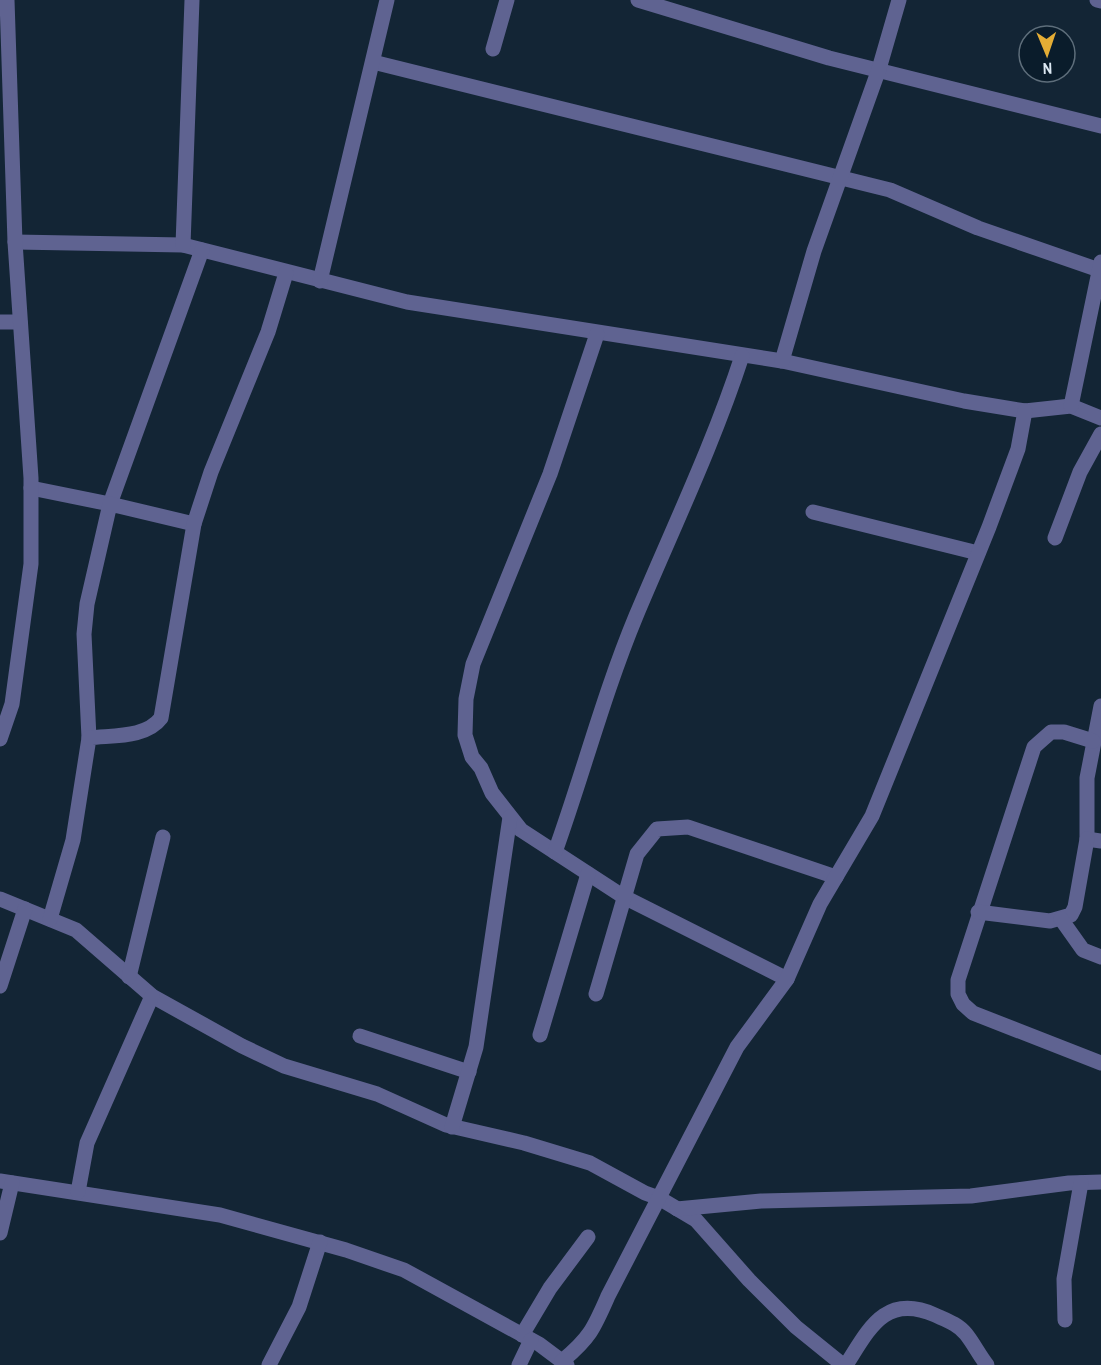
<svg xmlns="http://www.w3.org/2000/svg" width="1101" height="1365" viewBox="0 0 1101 1365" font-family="'Archivo Narrow',sans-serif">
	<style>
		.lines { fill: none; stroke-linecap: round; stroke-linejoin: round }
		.street { stroke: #5f6391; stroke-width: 15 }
	</style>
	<rect width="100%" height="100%" fill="#132535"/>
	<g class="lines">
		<!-- street -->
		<g class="street">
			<path d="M638,0L829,58L1101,126"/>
			<path d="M1097,0L1101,1"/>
			<path d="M493,49L507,0"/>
			<path d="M373,62L890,190L978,228L1099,270"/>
			<path d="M15,242L183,245L407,302L782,361L964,401L1025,411L1071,406L1101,418"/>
			<path d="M183,245L192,0"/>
			<path d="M320,281L387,0"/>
			<path d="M0,322H20"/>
			<path d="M597,334L550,474L473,664L466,699L465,735L472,757L481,768L492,793L521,830L624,897L787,979"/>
			<path d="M782,361L814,251L879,69L899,0"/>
			<path d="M1071,406L1101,262"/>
			<path d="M31,488L110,504L202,250"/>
			<path d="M813,512L978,553"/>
			<path d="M1055,538L1080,472L1101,434"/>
			<path d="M1101,706L1087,778V839L1101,841"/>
			<path d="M89,738L84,634L87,604L110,504L194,524"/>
			<path d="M0,739L12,704L31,564V478L15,242L7,0"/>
			<path d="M1093,741L1064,732H1051L1034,747L958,980V994L963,1004L973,1013L1101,1063"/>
			<path d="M555,852C583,774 604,693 636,616C672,530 713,445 742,356"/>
			<path d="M0,899L76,930L152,996L242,1046L284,1066L377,1094L446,1125L524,1143L590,1163L645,1193L659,1198L696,1220L749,1280L796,1327L843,1365"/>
			<path d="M978,912L1050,921L1071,915L1075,907L1087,839"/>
			<path d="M50,919L73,840L89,738C113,735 146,738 161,718L194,524L211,472L268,332L286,273"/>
			<path d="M1061,919L1083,950L1101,957"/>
			<path d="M129,977L163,837"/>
			<path d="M0,986L25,909"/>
			<path d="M596,994L637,854L657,829L688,827L836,877"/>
			<path d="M540,1035L588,874"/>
			<path d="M360,1036L469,1072"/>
			<path d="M452,1127L476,1047L510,817"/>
			<path d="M0,1181L220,1215L346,1250L404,1270L539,1344L567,1365"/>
			<path d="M78,1192L87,1143L152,996"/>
			<path d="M677,1209L761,1201L971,1196L1069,1183L1101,1182"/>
			<path d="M0,1233L12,1183"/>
			<path d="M1065,1320L1064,1279L1081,1183"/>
			<path d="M522,1335L550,1288L588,1237"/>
			<path d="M562,1361C590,1338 594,1328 608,1296L737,1047L787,979L820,904L872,816L989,527L1018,449L1025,411"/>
			<path d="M269,1365L299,1307L320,1242"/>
			<path d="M519,1365L531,1340"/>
			<path d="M846,1365C869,1329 885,1293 935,1315C946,1320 958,1324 966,1334C974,1344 979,1355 987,1365"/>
		</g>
	</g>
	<!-- north arrow -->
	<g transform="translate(1047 54) rotate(178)"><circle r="28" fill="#0a1c2b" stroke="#5e6e7b" stroke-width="1.5"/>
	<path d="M0-4.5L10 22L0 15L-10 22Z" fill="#e4ad35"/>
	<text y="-9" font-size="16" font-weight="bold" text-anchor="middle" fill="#dce8f3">N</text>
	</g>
</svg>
